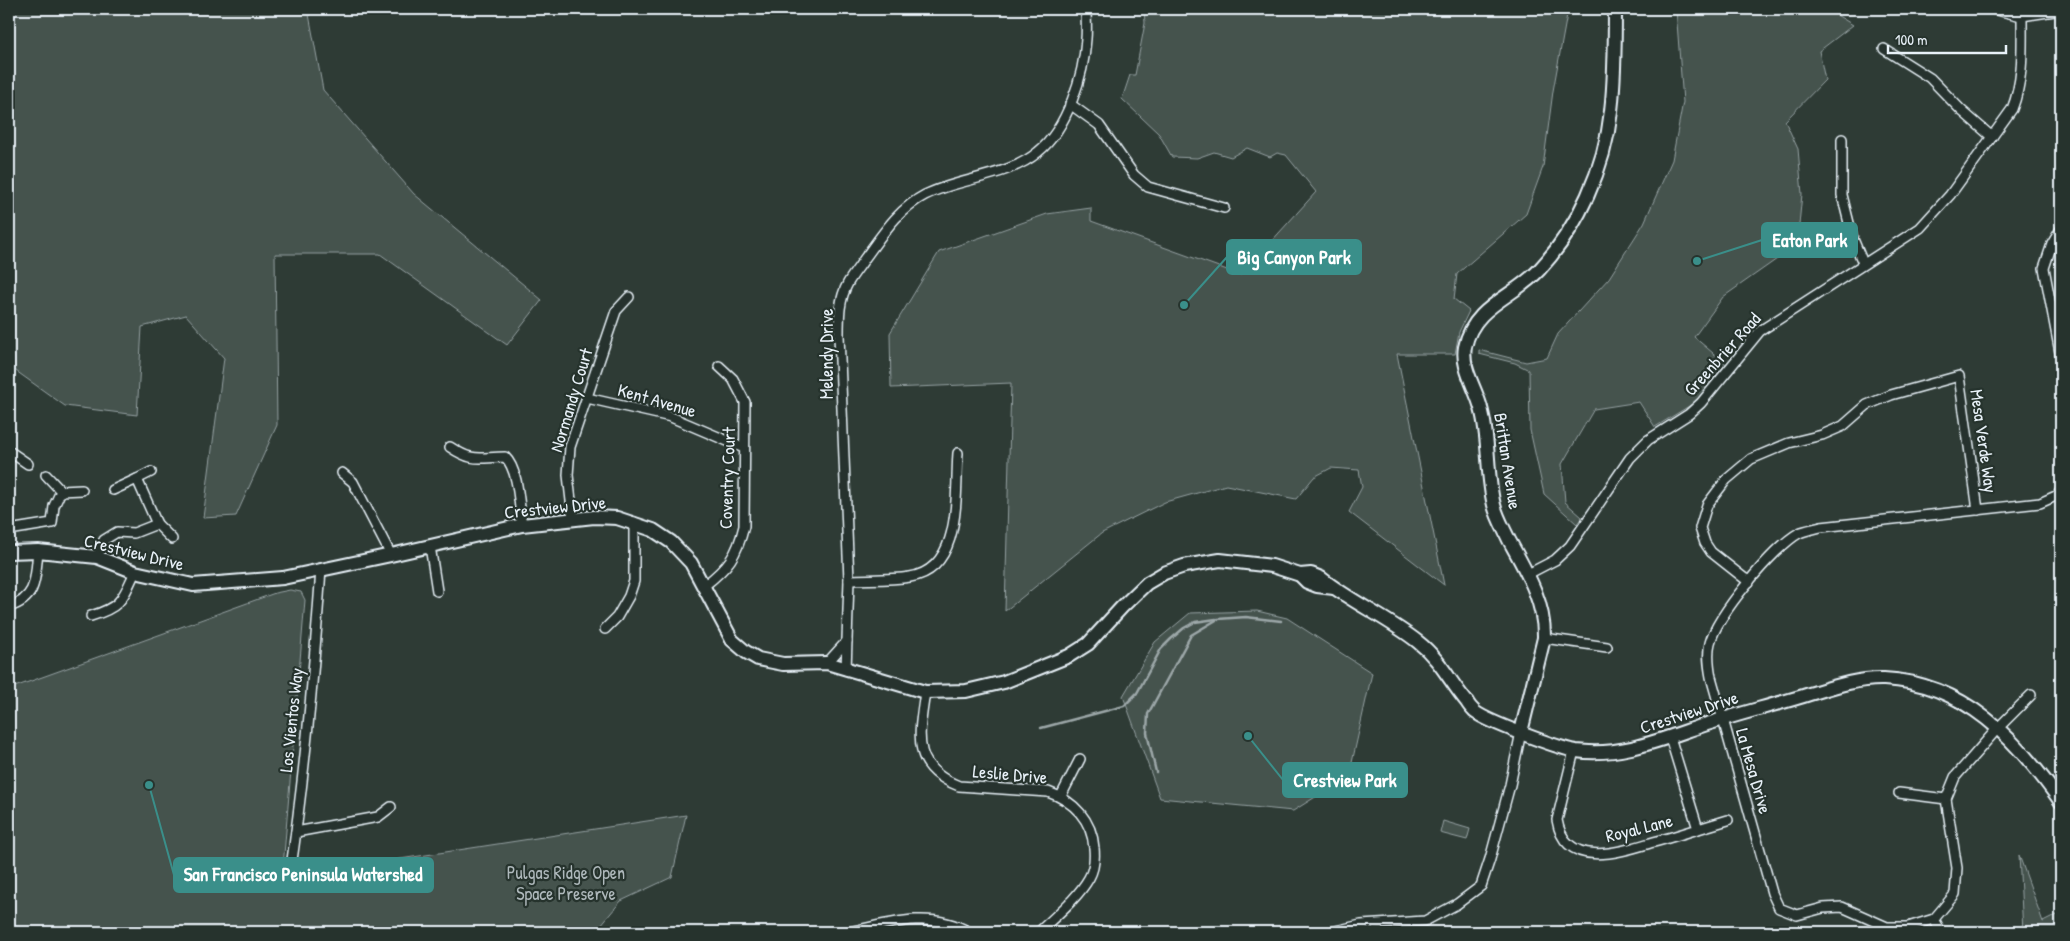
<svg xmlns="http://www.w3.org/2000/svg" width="2070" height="941" viewBox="0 0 2070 941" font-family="'Patrick Hand',sans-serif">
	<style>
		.green { fill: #45524e; stroke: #96a2a3 }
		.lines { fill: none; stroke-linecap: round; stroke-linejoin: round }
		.stream { stroke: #9da8a9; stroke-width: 2.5 }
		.street-casing { stroke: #e8f1f8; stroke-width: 12 }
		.secondary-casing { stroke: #e8f1f8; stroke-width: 16 }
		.street { stroke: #26332d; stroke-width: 9 }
		.secondary { stroke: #26332d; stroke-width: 12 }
		.labels { text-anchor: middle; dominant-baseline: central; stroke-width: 4.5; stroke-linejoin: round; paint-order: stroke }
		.street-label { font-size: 18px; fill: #e8f1f8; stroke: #26332d }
		.park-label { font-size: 18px; fill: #afb9bc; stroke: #26332d }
		.leader { fill: none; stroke: #3a8f8a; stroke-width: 2 }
		.callout-dot { fill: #3a8f8a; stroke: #26332d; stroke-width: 2 }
		.callout { fill: #3a8f8a; stroke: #3a8f8a; stroke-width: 2 }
		.callout-label { font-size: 19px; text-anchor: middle; font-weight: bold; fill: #fff }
	</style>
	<rect width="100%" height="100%" fill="#2e3b35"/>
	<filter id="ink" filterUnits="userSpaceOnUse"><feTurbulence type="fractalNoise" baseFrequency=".02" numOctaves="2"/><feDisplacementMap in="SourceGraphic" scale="10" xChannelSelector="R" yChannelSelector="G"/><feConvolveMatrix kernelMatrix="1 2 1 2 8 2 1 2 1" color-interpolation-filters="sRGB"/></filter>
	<g filter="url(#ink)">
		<!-- green -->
		<g class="green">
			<path d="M9,9H308L323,90L414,194L542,300L507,345L380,254H275L277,425L236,516L203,518L224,358L186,315L142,327L137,415L65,406L9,366Z"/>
			<path d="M1144,9H1568L1553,91L1543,167L1526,214L1457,274L1454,299L1469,311L1459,332L1455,354H1397L1444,585L1349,512L1362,487L1359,470L1331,468L1314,477L1296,499L1226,485L1165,502L1102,533L1005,611L1011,383L891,388L890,333L939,252L1047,214L1091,208V221L1241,275L1316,192L1286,155L1277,153L1270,157L1247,148L1231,157L1214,152L1197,158L1172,157L1159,134L1122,99L1130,75H1135L1145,23Z"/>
			<path d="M1676,9H1827L1853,25L1819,51L1825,80L1785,121L1798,149L1802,194L1797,245L1723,297L1694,337L1726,364L1694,403L1655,427L1639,402L1594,409L1562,464L1565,502L1582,517L1577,524L1544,494L1530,430L1529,370L1515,363L1479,354V350L1526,362L1547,358L1558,334L1609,278L1644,223L1672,160L1683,102Z"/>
			<path d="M290,590L301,592L305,600L282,879L283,877L686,815L672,877L621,901L595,932H9V689L275,593Z"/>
			<path d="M1257,611L1287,618L1372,673L1349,776L1293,811L1160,798L1123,696L1155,642L1190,613Z"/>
			<path d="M1443,821L1470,829L1467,840L1440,833Z"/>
			<path d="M2019,855L2043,922L2061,913V932H2023Z"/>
		</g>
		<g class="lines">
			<!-- stream -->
			<g class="stream">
				<path d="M1041,728L1124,706L1137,693L1161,649L1171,639L1184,628L1195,622L1216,619"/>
				<path d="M1156,772L1147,733L1148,714L1191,635L1218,619L1246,617L1281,621"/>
			</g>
			<defs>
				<g id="street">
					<path d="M1992,9L2022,16L2061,10"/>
					<path d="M1884,49L1930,78L1961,110L1992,137"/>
					<path d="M1070,104L1099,125L1134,175L1148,187L1224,208"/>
					<path d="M1842,139V195L1853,239L1863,263"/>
					<path d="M2061,229L2052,244L2044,268L2061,358"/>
					<path d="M587,398L671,417L744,448"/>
					<path d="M450,447C474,463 479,457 505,457C519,470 519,506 522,525"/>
					<path d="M9,451L28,464"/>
					<path d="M342,473L353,482L391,555"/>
					<path d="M137,479L151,472"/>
					<path d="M61,491L82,490"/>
					<path d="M573,518L568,475L570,447L616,311L629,297"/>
					<path d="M157,524L172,539"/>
					<path d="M9,530L52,523L54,506L61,491L46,475"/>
					<path d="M430,546L437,591"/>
					<path d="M97,557L104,540L117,532L134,533L157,524L137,479L113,490"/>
					<path d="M1528,574L1555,560L1570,546L1630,458L1648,440L1689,414L1701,403L1760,331L1920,228L1950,195L2012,109C2024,79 2022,48 2022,16"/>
					<path d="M849,580C869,579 890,580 910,577C963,569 955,493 958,453"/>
					<path d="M1749,582L1711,552L1705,543L1700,528L1707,505L1726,480L1751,459L1789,443L1822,435L1843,426L1867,405L1891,395L1959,376L1978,510"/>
					<path d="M704,586C728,567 737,556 744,526L745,402L733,379L719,366"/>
					<path d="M9,607C38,598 35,577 38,551"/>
					<path d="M91,616C121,607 122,600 135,572"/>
					<path d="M605,629L617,617L629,596L634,581V522"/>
					<path d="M1544,638L1607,647"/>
					<path d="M827,663L847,641"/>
					<path d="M846,670L849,580L839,335C839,317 839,299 848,283C853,274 860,266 865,258C882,235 898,209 925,195C959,178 1009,177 1038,152C1067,129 1084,75 1086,39C1087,29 1086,19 1086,9"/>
					<path d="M925,692C919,735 910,767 959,786L1048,792C1074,801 1092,820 1094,848C1095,858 1094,869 1089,878C1077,899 1056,915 1039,932"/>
					<path d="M2031,695L1997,729L1955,777L1946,799L1957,868L1955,894L1934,919L1908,927H1887L1842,907L1823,908L1797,915L1779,908L1772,893L1711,677C1709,666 1707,654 1710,643C1717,615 1774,547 1799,533C1806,530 1814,529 1821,527L2040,503L2058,495L2061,490"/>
					<path d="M1574,751L1557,820C1565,869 1617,853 1650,843C1666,839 1682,834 1698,829L1670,737"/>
					<path d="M1899,793L1946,799"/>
					<path d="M1061,796L1080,759"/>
					<path d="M1698,829L1728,820"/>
					<path d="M296,832L378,817L391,807"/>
					<path d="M290,874C305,773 314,671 321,569"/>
					<path d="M1934,919L1941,932"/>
					<path d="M850,932C889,923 932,910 969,932"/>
					<path d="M1331,932L1361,925L1425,921L1457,904L1481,886L1490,859L1510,785L1521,732"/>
				</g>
				<g id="secondary">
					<path d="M9,552L38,551L97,557L135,572L193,585L283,578L391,555L522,525L594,517L617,518L653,530L671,542L691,563L732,640L746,652L758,659L783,664L827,663L925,692L966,691L1004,682L1069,656L1088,644L1122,607L1147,583L1164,573L1184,566L1220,560L1272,566L1300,575L1307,582L1317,586L1334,588"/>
					<path d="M1300,575L1311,574L1321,578C1351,602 1388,618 1418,642C1440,659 1450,682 1467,702C1469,706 1472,709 1475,712C1488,722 1558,748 1576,751C1620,757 1660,740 1701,726C1734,715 1767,707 1800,697C1827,689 1856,678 1884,679C1965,683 2017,740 2061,802"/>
					<path d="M1521,732L1544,638C1545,602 1526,571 1509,540C1504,529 1497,517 1494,505C1486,473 1490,440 1481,408C1476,388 1461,368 1465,347C1473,306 1514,297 1539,270C1578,228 1605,168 1611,111C1615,77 1615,43 1615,9"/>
				</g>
			</defs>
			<!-- street casing -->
			<use href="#street" class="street-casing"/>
			<!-- secondary casing -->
			<use href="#secondary" class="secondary-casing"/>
			<!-- street -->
			<use href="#street" class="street"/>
			<!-- secondary -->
			<use href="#secondary" class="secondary"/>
		</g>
	</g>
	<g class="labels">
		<!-- street labels -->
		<g class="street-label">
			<text transform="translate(826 354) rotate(-90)">Melendy Drive</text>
			<text transform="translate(1722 354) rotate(-48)">Greenbrier Road</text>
			<text transform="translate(571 400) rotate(-73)">Normandy Court</text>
			<text transform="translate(657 400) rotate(16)">Kent Avenue</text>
			<text transform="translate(1984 441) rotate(82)">Mesa Verde Way</text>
			<text transform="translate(1508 461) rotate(81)">Brittan Avenue</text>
			<text transform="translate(727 478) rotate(-88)">Coventry Court</text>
			<text transform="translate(555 507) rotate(-6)">Crestview Drive</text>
			<text transform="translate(134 552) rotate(14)">Crestview Drive</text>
			<text transform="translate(1689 712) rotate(-18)">Crestview Drive</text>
			<text transform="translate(291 720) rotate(-84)">Los Vientos Way</text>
			<text transform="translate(1754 771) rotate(74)">La Mesa Drive</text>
			<text transform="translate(1010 774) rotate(5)">Leslie Drive</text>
			<text transform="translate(1639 828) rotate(-14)">Royal Lane</text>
		</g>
		<!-- park labels -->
		<g class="park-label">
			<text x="566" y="872">Pulgas Ridge Open<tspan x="566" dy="21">Space Preserve</tspan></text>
		</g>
	</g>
	<!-- callouts -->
	<path class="leader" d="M1697 261L1762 240M1184 305L1227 257M1248 736L1283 780M149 785L174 875"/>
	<g class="callout-dot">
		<circle cx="1697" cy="261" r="5"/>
		<circle cx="1184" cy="305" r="5"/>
		<circle cx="1248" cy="736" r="5"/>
		<circle cx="149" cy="785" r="5"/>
	</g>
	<g class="callout">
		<rect x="1762" y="223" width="95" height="34" rx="5"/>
		<rect x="1227" y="240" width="134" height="34" rx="5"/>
		<rect x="1283" y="763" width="124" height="34" rx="5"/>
		<rect x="174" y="858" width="259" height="34" rx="5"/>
	</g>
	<g class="callout-label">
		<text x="1810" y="247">Eaton Park</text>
		<text x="1294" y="264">Big Canyon Park</text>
		<text x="1345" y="787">Crestview Park</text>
		<text x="303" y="881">San Francisco Peninsula Watershed</text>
	</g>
	<!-- margin -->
	<rect width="2070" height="941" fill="none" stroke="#26332d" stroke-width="30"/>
	<rect x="15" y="15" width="2040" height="911" fill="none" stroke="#e8f1f8" stroke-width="2" filter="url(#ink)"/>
	<!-- scale -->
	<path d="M1888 45v8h118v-8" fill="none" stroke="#e8f1f8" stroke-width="2.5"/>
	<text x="1895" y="45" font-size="15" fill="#e8f1f8" stroke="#26332d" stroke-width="4" paint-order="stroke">100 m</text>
</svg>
